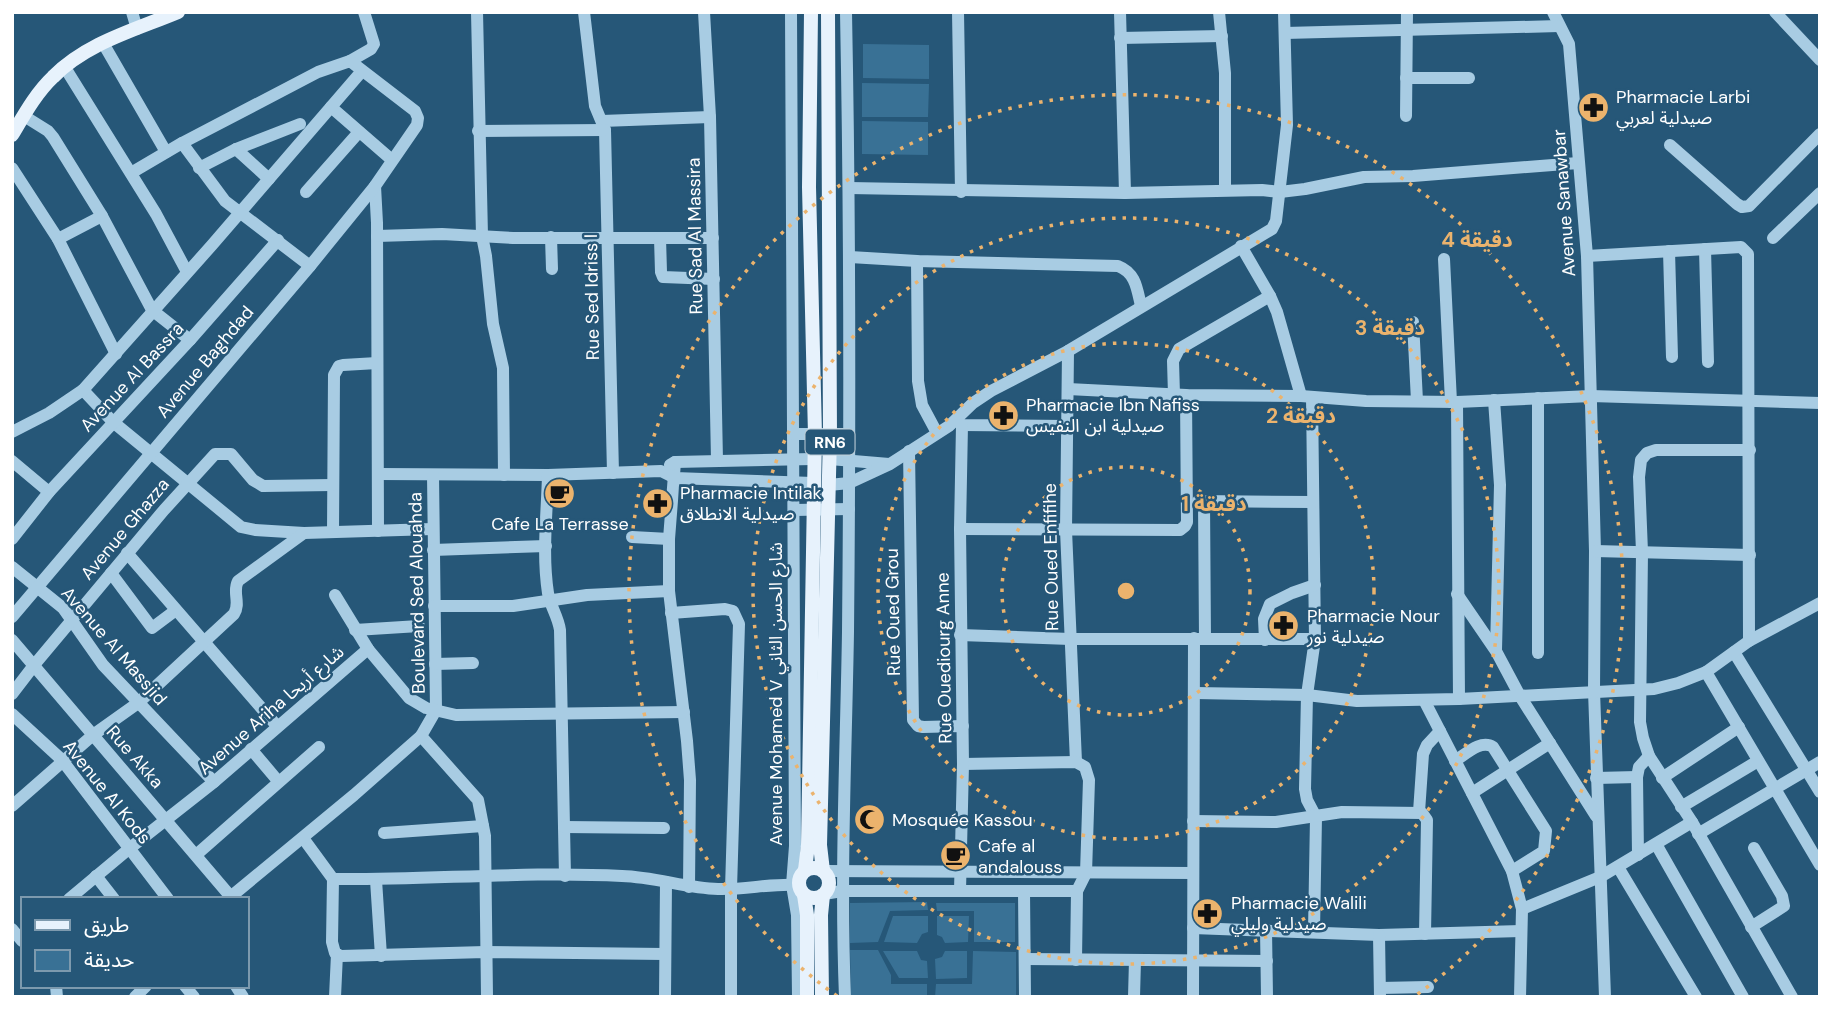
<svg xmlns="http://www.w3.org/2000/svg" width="1832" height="1009" viewBox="0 0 1832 1009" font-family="'DM Sans','Noto Sans Arabic',sans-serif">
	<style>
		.green { fill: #397195 }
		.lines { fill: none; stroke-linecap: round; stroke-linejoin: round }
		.minor { stroke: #a8cce3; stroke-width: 12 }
		.major { stroke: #e7f2fc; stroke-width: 14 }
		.ring { fill: none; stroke: #ebb36d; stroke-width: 3.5; stroke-dasharray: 3.5 7 }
		.labels { text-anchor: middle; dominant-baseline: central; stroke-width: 5; stroke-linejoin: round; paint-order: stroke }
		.shield { fill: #265778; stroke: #becdd6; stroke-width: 2 }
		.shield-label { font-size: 16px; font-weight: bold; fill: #fff }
		.poi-label { font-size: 18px; fill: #fff; stroke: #265778; text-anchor: start }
		.street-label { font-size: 18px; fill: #fff; stroke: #265778 }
		.centre { fill: #ebb36d; stroke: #265778; stroke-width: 3.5 }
		.ring-label { font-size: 21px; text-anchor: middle; font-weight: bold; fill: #ebb36d; stroke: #265778; stroke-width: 5; stroke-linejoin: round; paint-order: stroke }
	</style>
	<rect width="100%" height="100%" fill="#265778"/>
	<!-- green -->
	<g class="green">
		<path d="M863,44L929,45V79L863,78Z"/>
		<path d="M862,83L929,84L928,117H862Z"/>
		<path d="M862,121L928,122V155L862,154Z"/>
		<path d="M927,902L928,910L890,911L878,942L850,943V903Z"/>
		<path d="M936,903H1015V942H974V911H937Z"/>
		<path d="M893,916H928V932L922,934L917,943L884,942Z"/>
		<path d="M937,916H969L968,942L945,943L942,937L937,935Z"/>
		<path d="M850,950H878L891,975V984H927V997H851Z"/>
		<path d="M883,951H917L921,960L927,961L928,978H899Z"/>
		<path d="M945,951H967V978L936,979L935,959L942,957Z"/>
		<path d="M973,951L1016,952V997H935L936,984H972Z"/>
	</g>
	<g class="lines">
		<!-- minor -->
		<g class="minor">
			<path d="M132,12L137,29"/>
			<path d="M477,12L482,236L486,256L493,324L503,368L504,475"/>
			<path d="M584,12L595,106L605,130L613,473"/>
			<path d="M704,12L710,117L717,460"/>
			<path d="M791,12L795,846L792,885L797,915L798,997"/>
			<path d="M958,12L961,192"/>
			<path d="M1120,12L1125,193"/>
			<path d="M1219,12L1225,73V190"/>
			<path d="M1553,12L1569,44L1587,256L1595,551L1594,691L1605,997"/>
			<path d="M1775,12L1820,60"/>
			<path d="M1285,33L1559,26"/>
			<path d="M1120,38L1222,36"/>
			<path d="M103,43L166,152"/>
			<path d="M350,61L371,49L374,44L364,12"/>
			<path d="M64,66L156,214L187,272"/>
			<path d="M1406,78H1469"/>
			<path d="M331,107L392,160"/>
			<path d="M24,116L48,131L53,137L102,216L152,310L190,340"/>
			<path d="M1406,116L1407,12"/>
			<path d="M602,121L710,117"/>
			<path d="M478,131L605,130"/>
			<path d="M1670,145L1737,204L1742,207L1749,206L1820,134"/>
			<path d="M236,149L269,179"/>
			<path d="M12,168L58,239L116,354"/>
			<path d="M199,168L236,149L300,124"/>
			<path d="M131,173L182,143L225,201L310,266"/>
			<path d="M375,186L377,223L378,531"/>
			<path d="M849,188L1125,193L1262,190L1280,192L1305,189L1364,177L1413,176L1578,163"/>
			<path d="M306,192L359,132"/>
			<path d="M377,236L442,234L513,238H713"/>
			<path d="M551,237L552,269"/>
			<path d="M660,238L661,272L663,277L714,279"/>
			<path d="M1773,238L1820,193"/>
			<path d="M58,239L102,216"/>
			<path d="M1241,246L1270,296L1277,312L1301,396"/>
			<path d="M1705,249L1708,362"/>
			<path d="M1669,251L1672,357"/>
			<path d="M1587,256L1741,247L1748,254L1749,641"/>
			<path d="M850,257L917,261L1118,266C1136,273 1137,289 1141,306"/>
			<path d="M1444,259L1451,402"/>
			<path d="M917,261L918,381L922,405L937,433"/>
			<path d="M1413,322L1417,401"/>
			<path d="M1068,351L1066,530L1076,762"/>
			<path d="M1068,389L1186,395L1301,396L1366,401L1457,402L1591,396L1820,403"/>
			<path d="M83,390L113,422L241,527L255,530L304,533L433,529"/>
			<path d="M1174,395L1173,361L1179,349L1270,296"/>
			<path d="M1312,397L1315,639L1307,695L1305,789L1307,800L1316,817L1314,931"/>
			<path d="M1538,398V653"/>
			<path d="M1494,400L1500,485L1496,650"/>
			<path d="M1457,402L1459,699"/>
			<path d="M956,420L962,425L1067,426"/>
			<path d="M12,432L49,413L83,390L212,245L362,71"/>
			<path d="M794,434H849"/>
			<path d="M1750,450H1656L1647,453L1641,460L1639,477L1642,552L1640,722L1643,738L1649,756L1692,822L1792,997"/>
			<path d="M909,451L913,720L918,726L923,727L963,726"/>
			<path d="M830,459L889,464"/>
			<path d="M12,461L49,492"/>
			<path d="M675,462L669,539V591L687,741L690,780L689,887"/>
			<path d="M670,465L675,462L813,459"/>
			<path d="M379,474L548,475L661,471L675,478L813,483"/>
			<path d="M433,475L436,710L421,736L478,800L485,836L487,997"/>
			<path d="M548,475C547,514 542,554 548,593C550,606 558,616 560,630L565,876"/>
			<path d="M829,485L849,483L890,464L949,426L973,403L991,391L1068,351L1272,229L1276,221L1287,125L1284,12"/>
			<path d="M1198,501L1313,502"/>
			<path d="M1204,501L1205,639"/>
			<path d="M794,510L849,509"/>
			<path d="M960,529L1180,530L1185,526L1187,522L1186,395"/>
			<path d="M333,532L334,375L339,366L343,365L377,363"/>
			<path d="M632,537L669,539"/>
			<path d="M12,539L49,492L190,340L278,240"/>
			<path d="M433,550L546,546"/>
			<path d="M1595,551L1750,555"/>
			<path d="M127,553L277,726"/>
			<path d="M12,567L63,608L103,665L214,782"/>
			<path d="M111,573L152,628L176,610"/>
			<path d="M1457,594L1496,651L1520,696L1596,816"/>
			<path d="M335,595L368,649L409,698L426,708L456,715L684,712"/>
			<path d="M434,606H513L587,595L669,591"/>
			<path d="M671,613L725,609L733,611L739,624L731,889V997"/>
			<path d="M12,617L310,266L375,186L417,125L418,118L415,111L350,61L318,72L182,143"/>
			<path d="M355,630L419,626"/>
			<path d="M960,635L1070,639H1315"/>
			<path d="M12,640L231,897"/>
			<path d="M1265,640L1264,619L1270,604L1292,593L1315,585"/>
			<path d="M1734,652L1820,792"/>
			<path d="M435,664L473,663"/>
			<path d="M1706,672L1820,865"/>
			<path d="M1195,693L1307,695L1357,701L1459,699L1654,689L1678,683L1706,672L1749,641L1820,603"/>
			<path d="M12,694L35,664L164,510L215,454H231L253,480L263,486L332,485"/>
			<path d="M1424,700L1512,871L1522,909L1520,997"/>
			<path d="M12,714L62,760L168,899"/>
			<path d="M251,749L278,781"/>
			<path d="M1455,761C1466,754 1481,739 1493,747L1546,831L1544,851L1512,871"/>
			<path d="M963,764L1076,762L1085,767L1089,780L1086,873L1077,891L1076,960"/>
			<path d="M1596,778L1637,777"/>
			<path d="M1662,778L1739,727"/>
			<path d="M1472,793L1550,743"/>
			<path d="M12,806L93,735L138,703L234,614C241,603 232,592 238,581L304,533"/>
			<path d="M1681,807L1758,761"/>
			<path d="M1419,812L1423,754L1427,745L1440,731"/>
			<path d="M1193,821L1276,822L1342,812L1422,813L1427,820L1425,934"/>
			<path d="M564,827L664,828"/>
			<path d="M384,833L483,826"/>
			<path d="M1698,834L1820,762"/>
			<path d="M303,838L333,879L332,942L335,953L341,956L485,952L665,954"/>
			<path d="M1656,844L1743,997"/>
			<path d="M196,855L319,747"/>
			<path d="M1638,855L1637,777L1639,767L1649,756"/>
			<path d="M1618,867L1696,997"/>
			<path d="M824,871L1193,873"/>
			<path d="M96,876L114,899"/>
			<path d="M333,879C429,880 526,871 622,876C655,877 686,888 718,889C745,890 772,883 798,885"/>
			<path d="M376,880L381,956"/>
			<path d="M960,891L963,764L960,529L962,425"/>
			<path d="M1024,891L1025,997"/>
			<path d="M824,894L842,891H1077"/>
			<path d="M69,899L130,848L214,782L368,649"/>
			<path d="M228,899L354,795L421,736"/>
			<path d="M1522,909L1600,877L1692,822"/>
			<path d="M1751,927L1784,906L1782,896L1754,848"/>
			<path d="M1193,928L1379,935L1521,931"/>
			<path d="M12,929L22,941"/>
			<path d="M1266,929L1267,997"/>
			<path d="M1379,935L1380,997"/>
			<path d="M1025,959L1267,961"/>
			<path d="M56,986L57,997"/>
			<path d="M185,986L194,997"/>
			<path d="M236,986L243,997"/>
			<path d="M1380,988L1428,987"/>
			<path d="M135,997L146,986"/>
			<path d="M335,997L337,954"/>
			<path d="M665,997L666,882"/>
			<path d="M845,997C840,875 846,754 848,632C850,425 850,219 846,12"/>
			<path d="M1134,997L1135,960"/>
			<path d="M1193,997L1194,638"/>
		</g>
		<!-- major -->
		<g class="major">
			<path d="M12,135C24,115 36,93 53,77C86,43 135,30 178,12"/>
			<circle cx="814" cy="883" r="15"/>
			<path d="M805,870L808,845L815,435L809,187L811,12"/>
			<path d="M823,871L820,845L830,435L828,12"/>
			<path d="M804,895L807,915V997"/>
			<path d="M822,997L821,915L823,895"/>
		</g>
	</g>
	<!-- distance rings -->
	<g class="ring">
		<circle cx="1126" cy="591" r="124"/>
		<circle cx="1126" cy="591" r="248"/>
		<circle cx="1126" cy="591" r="373"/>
		<path d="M837 996A497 497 0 1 1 1415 996"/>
	</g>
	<!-- icons -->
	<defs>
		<symbol id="pharmacy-disc" viewBox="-11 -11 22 22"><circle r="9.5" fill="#ebb36d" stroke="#265778"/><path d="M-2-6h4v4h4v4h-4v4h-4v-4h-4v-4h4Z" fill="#111"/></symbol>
		<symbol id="cafe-disc" viewBox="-11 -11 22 22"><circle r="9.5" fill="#ebb36d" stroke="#265778"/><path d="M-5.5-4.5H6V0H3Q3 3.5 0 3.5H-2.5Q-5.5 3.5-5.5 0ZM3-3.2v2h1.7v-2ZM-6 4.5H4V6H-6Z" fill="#111"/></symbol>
		<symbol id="mosque-disc" viewBox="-11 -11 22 22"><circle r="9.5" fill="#ebb36d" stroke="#265778"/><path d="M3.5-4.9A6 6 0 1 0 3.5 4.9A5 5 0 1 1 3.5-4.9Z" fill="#111"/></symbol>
	</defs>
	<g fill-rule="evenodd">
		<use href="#pharmacy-disc" x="1576" y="90" width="35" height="35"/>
		<use href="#pharmacy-disc" x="986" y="398" width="35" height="35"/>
		<use href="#cafe-disc" x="542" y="476" width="35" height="35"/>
		<use href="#pharmacy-disc" x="640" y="486" width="35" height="35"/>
		<use href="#pharmacy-disc" x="1266" y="608" width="35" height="35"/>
		<use href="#mosque-disc" x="852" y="802" width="35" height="35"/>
		<use href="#cafe-disc" x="938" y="838" width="35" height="35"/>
		<use href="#pharmacy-disc" x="1190" y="896" width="35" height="35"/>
	</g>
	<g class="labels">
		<!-- shield labels -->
		<rect class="shield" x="805.5" y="429.5" width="49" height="25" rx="5"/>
		<g class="shield-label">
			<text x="830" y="442">RN6</text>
		</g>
		<!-- poi labels -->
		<g class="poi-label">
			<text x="1616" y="97">Pharmacie Larbi<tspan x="1616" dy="21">صيدلية لعربي</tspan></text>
			<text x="1026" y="405">Pharmacie Ibn Nafiss<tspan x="1026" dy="21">صيدلية ابن النفيس</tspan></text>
			<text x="680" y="493">Pharmacie Intilak<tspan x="680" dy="21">صيدلية الانطلاق</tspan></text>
			<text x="560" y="524" text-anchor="middle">Cafe La Terrasse</text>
			<text x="1307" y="616">Pharmacie Nour<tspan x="1307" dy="21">صيدلية نور</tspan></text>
			<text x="892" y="820">Mosquée Kassou</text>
			<text x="978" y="846">Cafe al<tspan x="978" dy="21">andalouss</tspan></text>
			<text x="1231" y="903">Pharmacie Walili<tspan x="1231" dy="21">صيدلية وليلي</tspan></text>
		</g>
		<!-- street labels -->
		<g class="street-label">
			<text transform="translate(1564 203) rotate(-94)">Avenue Sanawbar</text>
			<text transform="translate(695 236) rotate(-91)">Rue Sad Al Massira</text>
			<text transform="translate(592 297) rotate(-91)">Rue Sed Idriss I</text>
			<text transform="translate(205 362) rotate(-50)">Avenue Baghdad</text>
			<text transform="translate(132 377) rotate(-47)">Avenue Al Bassra</text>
			<text transform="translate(125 529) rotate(-50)">Avenue Ghazza</text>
			<text transform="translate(1051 557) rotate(-91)">Rue Oued Enfifihe</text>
			<text transform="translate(417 593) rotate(-91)">Boulevard Sed Alouahda</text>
			<text transform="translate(893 612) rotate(-91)">Rue Oued Grou</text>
			<text transform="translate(114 646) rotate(49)">Avenue Al Massjid</text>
			<text transform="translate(944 658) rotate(-91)">Rue Ouediourg Anne</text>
			<text transform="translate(776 694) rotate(-90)">Avenue Mohamed V شارع الحسن الثاني</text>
			<text transform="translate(271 710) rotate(-41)">Avenue Ariha شارع أريحا</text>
			<text transform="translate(135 757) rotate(49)">Rue Akka</text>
			<text transform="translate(107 792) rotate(51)">Avenue Al Kods</text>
		</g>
	</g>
	<circle cx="1126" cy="591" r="10" class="centre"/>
	<g class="ring-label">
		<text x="1477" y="247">4 دقيقة</text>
		<text x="1390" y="335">3 دقيقة</text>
		<text x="1301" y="423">2 دقيقة</text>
		<text x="1214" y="511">1 دقيقة</text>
	</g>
	<!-- border -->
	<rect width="1832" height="1009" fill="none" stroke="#ffffff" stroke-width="28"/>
	<!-- legend -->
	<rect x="21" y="897" width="228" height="91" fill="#265778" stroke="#7d9aae" stroke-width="2"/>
	<rect x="35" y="920" width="35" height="10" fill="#e7f2fc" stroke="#7d9aae" stroke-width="2"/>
	<text x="84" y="932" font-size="21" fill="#ffffff">طريق</text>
	<rect x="35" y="950" width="35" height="21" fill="#397195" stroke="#7d9aae" stroke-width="2"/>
	<text x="84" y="967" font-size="21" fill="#ffffff">حديقة</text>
</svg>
